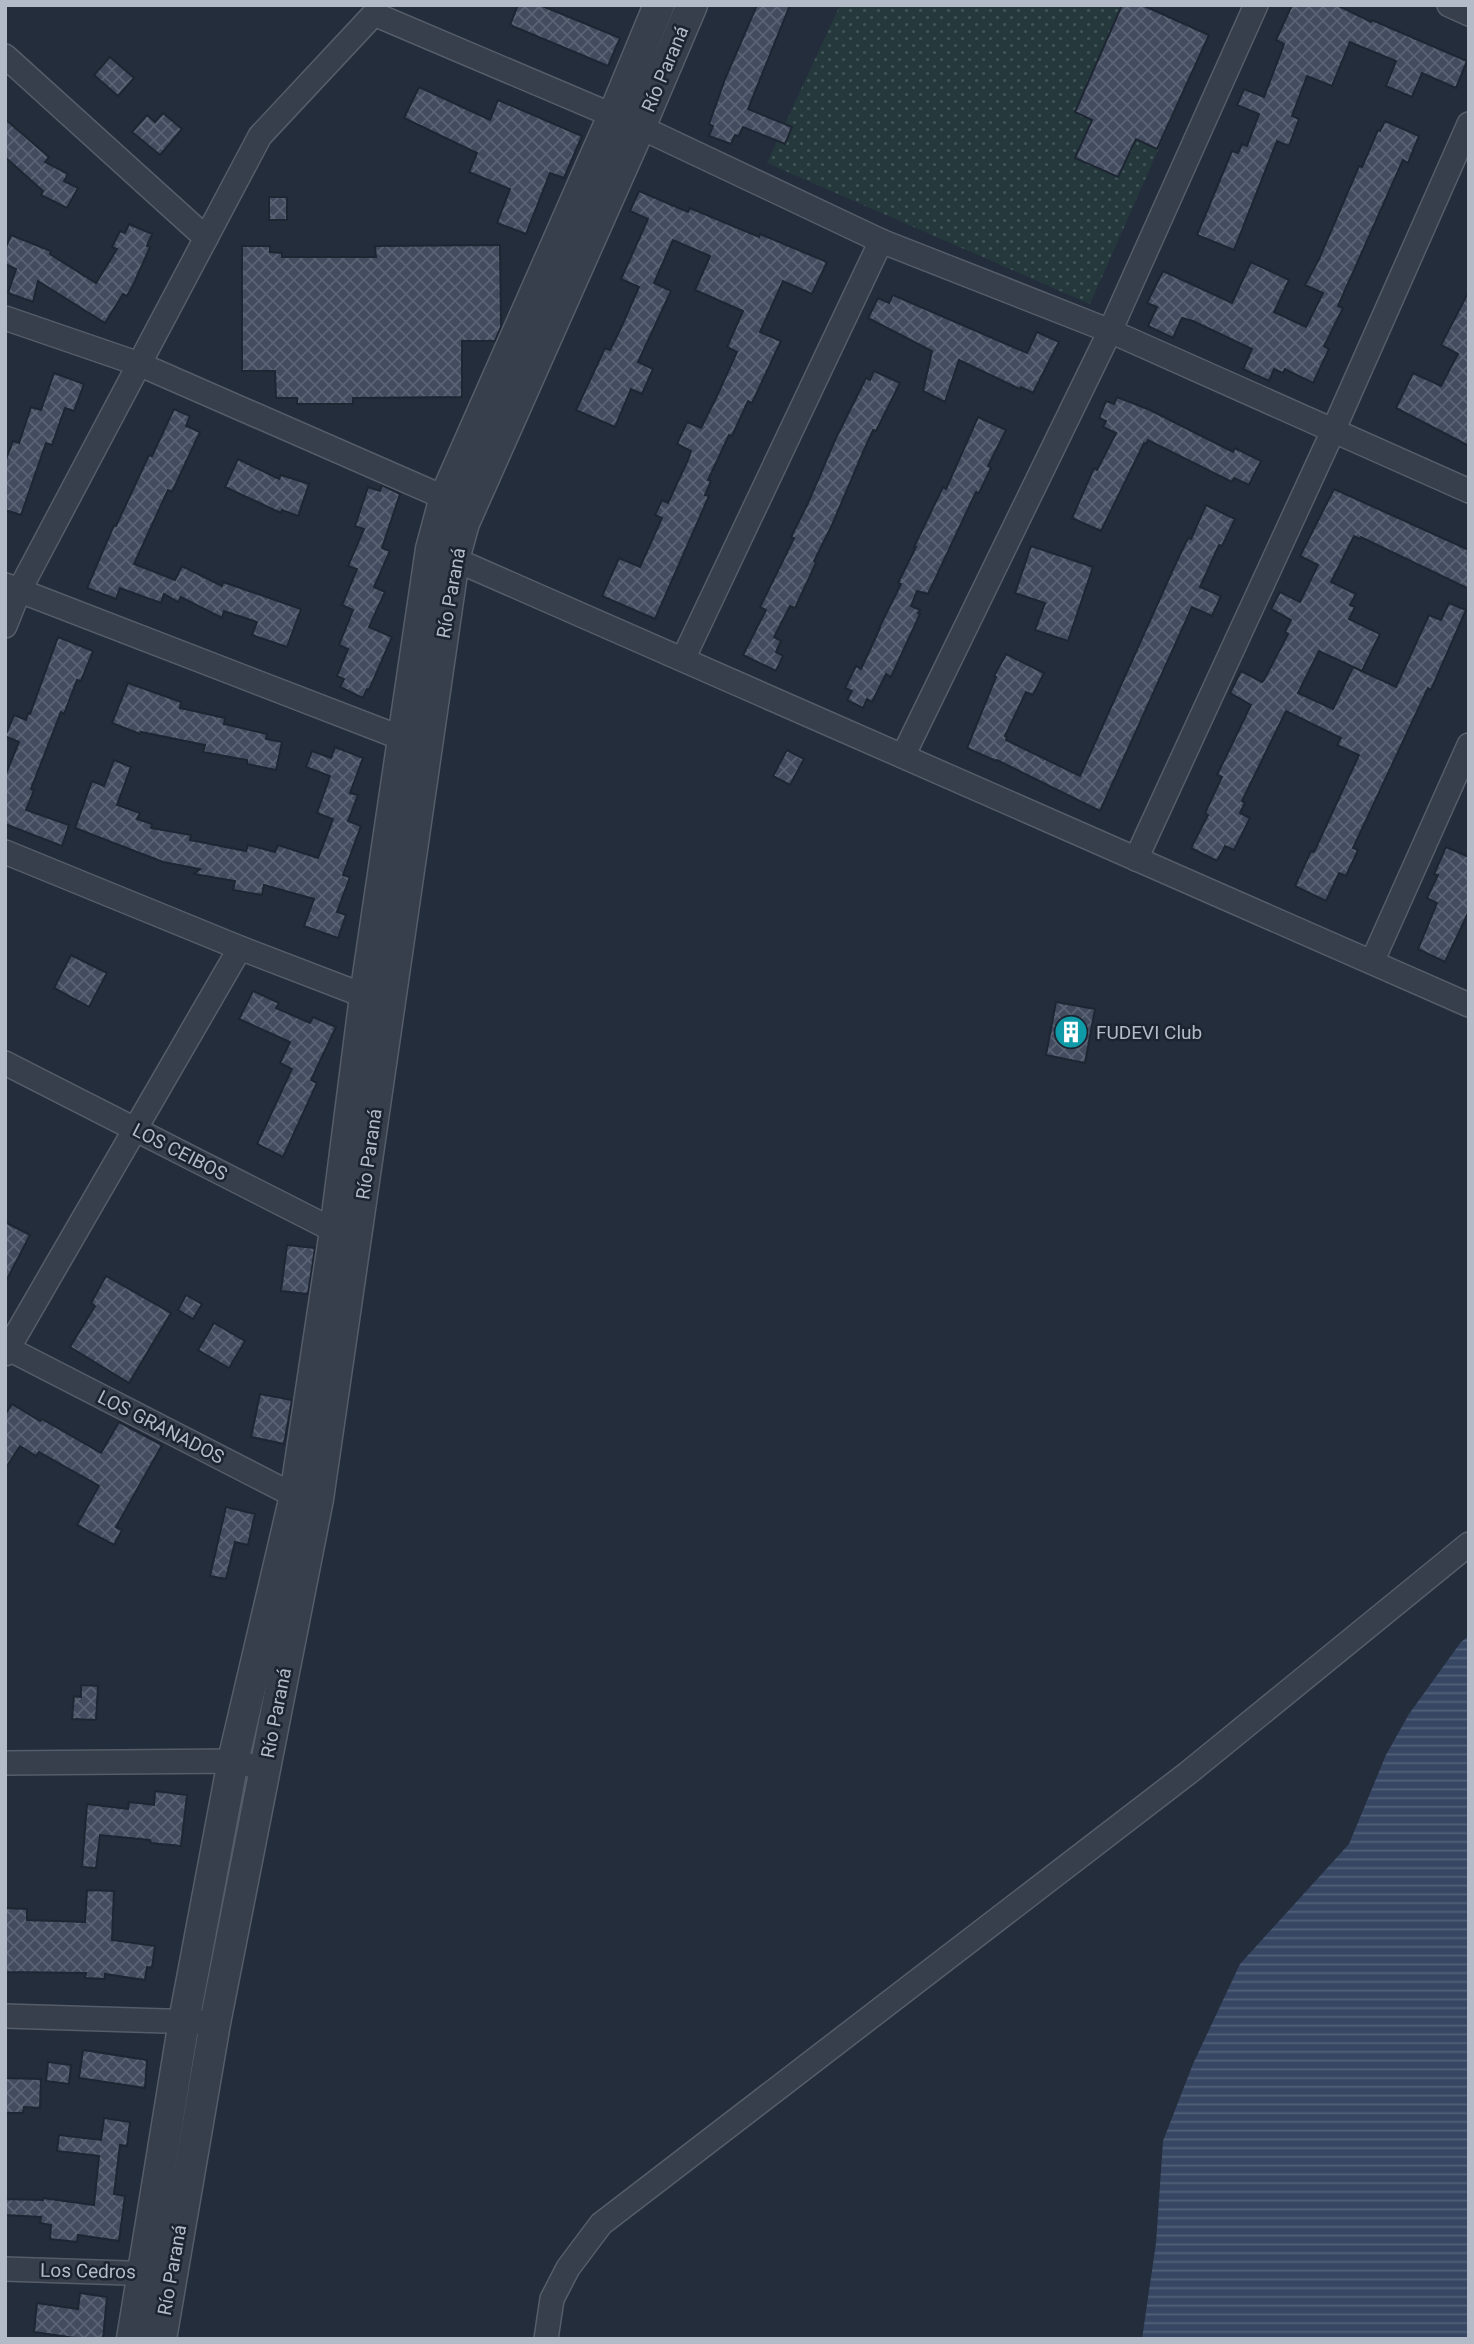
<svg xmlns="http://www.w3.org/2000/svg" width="1474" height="2344" viewBox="0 0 1474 2344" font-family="Roboto,sans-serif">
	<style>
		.park { fill: url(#park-dots) }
		.water { fill: url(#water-rules) }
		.building { fill: url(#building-cross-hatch); stroke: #1e2633; stroke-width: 2 }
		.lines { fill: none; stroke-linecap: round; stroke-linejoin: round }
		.minor-casing { stroke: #555d6a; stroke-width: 26 }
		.tertiary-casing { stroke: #555d6a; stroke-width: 33 }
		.minor { stroke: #373f4c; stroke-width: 23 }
		.tertiary { stroke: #373f4c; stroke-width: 30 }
		.labels { text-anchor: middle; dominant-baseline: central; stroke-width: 5; stroke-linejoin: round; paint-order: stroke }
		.street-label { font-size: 19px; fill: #b3bac8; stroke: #1c2431 }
		.poi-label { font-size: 19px; fill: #b3bac8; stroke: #1c2431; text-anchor: start }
	</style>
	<defs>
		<pattern id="park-dots" width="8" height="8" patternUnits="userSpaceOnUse" patternTransform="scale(1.75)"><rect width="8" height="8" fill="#25393d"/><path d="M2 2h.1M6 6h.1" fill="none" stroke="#425458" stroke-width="1.8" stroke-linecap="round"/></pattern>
		<pattern id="water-rules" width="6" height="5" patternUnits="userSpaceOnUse" patternTransform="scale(1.75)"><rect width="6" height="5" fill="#374763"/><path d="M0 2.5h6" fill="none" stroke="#525f78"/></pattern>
		<pattern id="building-cross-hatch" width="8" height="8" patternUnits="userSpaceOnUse" patternTransform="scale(1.75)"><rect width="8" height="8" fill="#424c5e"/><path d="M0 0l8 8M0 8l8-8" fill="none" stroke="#5b6474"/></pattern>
	</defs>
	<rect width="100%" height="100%" fill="#232d3c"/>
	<!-- park -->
	<path class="park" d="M840,5H1143L1209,35L1090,304L767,163Z"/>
	<!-- water -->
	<path class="water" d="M1469,1636V2339H1142L1156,2243L1163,2141L1193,2064L1240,1964L1349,1844L1386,1755L1409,1714L1461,1642Z"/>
	<!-- building -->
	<g class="building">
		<path d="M518,5H540L620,38L608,66L510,25Z"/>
		<path d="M757,5H790L748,109L792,127L785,144L743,127L739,136L735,135L731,144L709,136L713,126L709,124L725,79Z"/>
		<path d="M1122,5H1142L1209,35L1157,149L1136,139L1118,177L1075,158L1092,120L1075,112Z"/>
		<path d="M1292,5H1337L1371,22L1372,20L1467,61L1456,88L1422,73L1412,97L1386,86L1396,61L1350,42L1332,86L1307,76L1292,116L1299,119L1289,146L1277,141L1234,250L1197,235L1232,151L1238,153L1242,144L1247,146L1259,114L1237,105L1244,89L1264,97L1284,44L1276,40Z"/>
		<path d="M110,57L134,78L118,96L94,75Z"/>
		<path d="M419,87L490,120L498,100L582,136L564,178L550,173L526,234L497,223L510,189L469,172L477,153L404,118Z"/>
		<path d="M163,113L182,129L160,155L132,132L147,115L155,122Z"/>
		<path d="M5,119L49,157L45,162L68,174L64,181L78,188L67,208L41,195L43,191L5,157Z"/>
		<path d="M1385,121L1419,136L1408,163L1403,160L1338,306L1343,308L1324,346L1329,349L1313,383L1285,369L1283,373L1274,369L1269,381L1243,369L1252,349L1193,321L1182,318L1173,338L1148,326L1157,307L1147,303L1163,271L1232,303L1251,262L1289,280L1274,312L1306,327L1323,293L1305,285L1319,259L1359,166L1362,167L1378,130L1380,131Z"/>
		<path d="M639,191L688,212L690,208L759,237L760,234L827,262L812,294L783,281L760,332L781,341L752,403L748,401L732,436L729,435L708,480L711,481L705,495L709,496L655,619L602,596L619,558L640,567L662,518L655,515L662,500L668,503L688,460L691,451L677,444L687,422L701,428L716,398L737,352L727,347L743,311L695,290L710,256L673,240L654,283L671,291L638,362L653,369L642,394L631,389L615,427L576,410L605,348L610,350L620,330L639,287L621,279L648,219L630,211Z"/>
		<rect x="269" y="197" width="18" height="23"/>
		<path d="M129,224L152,234L147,246L150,247L135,281L127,296L123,294L105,323L38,281L33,302L8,293L16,269L5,264V250L11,235L51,251L50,254L96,283L117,249L112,247L120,231L125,233Z"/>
		<path d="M500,245L501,327L495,341H462V397L353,398V404H297V398H276L275,371H242V246H270V252L282,253V257H376L375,246Z"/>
		<path d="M1469,291V446L1396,408L1413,373L1441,386L1458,354L1441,345Z"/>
		<path d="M893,295L1027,353L1037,332L1059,342L1033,393L1021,387L1020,389L959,360L945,402L923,391L932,351L868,318L878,298L889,303Z"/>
		<path d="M874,371L900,383L876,431L873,430L864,450L832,525L814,561L816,563L795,608L790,606L774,637L781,641L776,652L783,656L776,671L743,655L766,610L760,607L794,538L791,537L808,503L835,440L866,378L870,380Z"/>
		<path d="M54,373L84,384L74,411L65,408L52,445L46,443L21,515L5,510V462L13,441L19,443L31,407L41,410Z"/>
		<path d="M1117,397L1150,410L1233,452L1235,448L1261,461L1249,485L1234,478L1232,482L1148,440L1146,444L1144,443L1101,531L1072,518L1094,468L1097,470L1116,433L1103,427L1106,421L1099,418L1106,401L1114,404Z"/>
		<path d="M174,409L190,416L186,426L200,432L172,492L168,490L134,564L175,580L182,566L222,586L223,582L301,609L287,647L252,635L257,622L224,611L222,618L181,597L178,602L164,594L161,603L120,588L116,599L87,588L114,525L116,526L149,455L152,456Z"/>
		<path d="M978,417L1006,430L988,466L991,468L979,493L976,492L928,594L917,591L911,606L920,610L918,613L920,614L891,677L886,674L872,702L867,699L863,708L847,700L852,691L845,688L856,666L861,669L880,628H879L901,584L898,583L916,547H914L943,487L946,489Z"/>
		<path d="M238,459L279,479L281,475L309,484L298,516L282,510L281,513L225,487Z"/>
		<path d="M382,485L400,494L382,548L390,551L374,587L385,592L369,627L392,637L369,690L367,689L363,698L340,687L344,679L337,676L348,649L339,645L353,610L342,605L357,569L348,566L364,529L355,526L368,487L380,491Z"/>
		<path d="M1334,489L1469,550V589L1361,537L1360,539L1354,536L1331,582L1356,594L1350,605L1355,607L1349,619L1380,634L1362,671L1319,651L1298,693L1333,709L1353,667L1396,687L1429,615L1441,620L1449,603L1466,610L1431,690L1428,688L1353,848L1358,850L1346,876L1339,873L1326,901L1295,886L1311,851L1314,852L1359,755L1337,745L1341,738L1286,711L1242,801L1245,803L1240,813L1250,818L1234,850L1225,846L1217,861L1191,848L1208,815L1205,813L1222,777L1217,775L1251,705L1230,693L1241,671L1262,682L1264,680L1288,634L1285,632L1291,620L1271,609L1280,592L1300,602L1318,565L1300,556Z"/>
		<path d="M1206,505L1235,519L1222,546L1219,545L1200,587L1221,596L1212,616L1192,607L1100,811L997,760L996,761L967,748L996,677L994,676L1006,654L1044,673L1033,695L1026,692L1005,736L1007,737L1006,740L1080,776L1175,565L1188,538L1191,539Z"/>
		<path d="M1031,546L1093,567L1068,641L1035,630L1045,603L1015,593Z"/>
		<path d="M58,637L93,651L81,681L77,680L64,714L61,712L31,789L34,790L26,810L69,825L62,846L5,824V776L19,742L5,736L14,715L26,720L28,713L30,714Z"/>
		<path d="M128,683L181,702L180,708L225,718L224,724L267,734L266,739L282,742L276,770L247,764V760L203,752L205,745L141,732L140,734L112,723Z"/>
		<path d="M335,747L363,758L350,793L358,795L348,821L361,826L343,875L350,877L337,912L346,915L338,938L304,926L314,899L264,885L262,895L233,890L235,881L194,874L200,869L163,862L75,828L92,781L104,786L114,760L131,767L117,805L140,813L137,819L152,824L151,828L191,835L190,840L246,851L248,845L275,852L278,845L318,858L333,819L317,813L330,776L306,767L312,751L331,758Z"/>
		<path d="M787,750L804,759L790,785L773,776Z"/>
		<path d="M1446,847L1469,857V911L1445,962L1418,949L1437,903L1427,898L1438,875L1434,874Z"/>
		<path d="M71,955L107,973L89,1007L54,988Z"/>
		<path d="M253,991L279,1003L276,1008L310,1023L313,1017L336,1027L311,1080L317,1083L283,1157L257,1144L292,1069L280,1063L290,1042L239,1019Z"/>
		<path d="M1056,1002L1095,1009L1085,1063L1046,1055Z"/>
		<path d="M5,1222L30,1235L5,1283Z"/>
		<path d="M287,1245L315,1248L308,1294L281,1291Z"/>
		<path d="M106,1276L171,1313L129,1383L70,1347L95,1306L91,1303Z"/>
		<path d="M186,1295L202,1304L193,1319L178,1310Z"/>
		<path d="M214,1323L245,1341L229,1368L198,1350Z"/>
		<path d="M260,1394L292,1400L284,1444L251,1437Z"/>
		<path d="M12,1404L40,1421L42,1419L101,1453L119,1422L162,1445L116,1527L122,1530L114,1545L77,1525L99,1486L39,1452L36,1456L20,1446L5,1469V1415Z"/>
		<path d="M226,1507L255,1514L248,1545L235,1542L226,1579L210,1576Z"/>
		<path d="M81,1685L98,1686L96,1720L72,1719L74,1696L81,1697Z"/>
		<path d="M155,1791L187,1795L181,1846L151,1843L150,1840L100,1835L96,1868L82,1867L87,1804L128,1809L129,1802L154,1805Z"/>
		<path d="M87,1890L114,1891L112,1940L155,1946L152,1968L147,1967L145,1980L105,1974V1979L85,1978L86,1973L5,1972V1908L27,1909V1920L85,1922Z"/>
		<path d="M83,2050L147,2060L145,2088L79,2078Z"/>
		<path d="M48,2062L71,2065L69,2084L46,2081Z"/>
		<path d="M5,2078L41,2079L40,2108L24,2107L23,2113H5Z"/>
		<path d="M104,2118L130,2122L127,2146L120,2145L114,2194L125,2196L119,2241L78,2235L77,2242L50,2239L51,2225L40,2223L41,2217L5,2215V2199L43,2200V2198L94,2205L99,2156L57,2151L59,2135L101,2140Z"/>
		<path d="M80,2293L107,2297L103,2339H82L34,2332L37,2303L78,2309Z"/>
	</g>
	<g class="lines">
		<defs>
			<g id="minor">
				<path d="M1449,5L1469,14"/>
				<path d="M5,56L206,238"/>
				<path d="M5,318L139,364L459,504"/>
				<path d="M440,553L1469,1005"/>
				<path d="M5,585L417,744"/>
				<path d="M5,626L19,591L260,136L374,14L640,127L881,241L1110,331L1469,491"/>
				<path d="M683,659L881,241"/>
				<path d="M903,756L1110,331L1256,5"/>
				<path d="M5,852L240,948L365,996L380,999"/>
				<path d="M1136,859L1333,431L1469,124"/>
				<path d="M1372,962L1469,745"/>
				<path d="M5,1063L335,1231L350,1234"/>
				<path d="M5,1347L295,1496L308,1498"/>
				<path d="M5,1354L240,948"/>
				<path d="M5,1763L233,1761L265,1769"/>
				<path d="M5,2016L198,2022"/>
				<path d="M5,2269L158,2274"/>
				<path d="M546,2339L552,2299L568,2268L601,2224L1188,1773L1469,1544"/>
			</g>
			<g id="tertiary">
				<path d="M132,2339L184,2021L233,1761L295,1496L335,1231L365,996L431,549L445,497L613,116L659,5"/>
				<path d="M161,2339L215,2023L318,1499L454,559L464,523L640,127L692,5"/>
			</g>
		</defs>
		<!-- minor casing -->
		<use href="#minor" class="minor-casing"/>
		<!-- tertiary casing -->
		<use href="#tertiary" class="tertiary-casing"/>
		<!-- minor -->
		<use href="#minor" class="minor"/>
		<!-- tertiary -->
		<use href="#tertiary" class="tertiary"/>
	</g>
	<!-- icons -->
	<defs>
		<symbol id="building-disc" viewBox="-11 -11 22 22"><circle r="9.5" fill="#0f9aa8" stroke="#1c2431"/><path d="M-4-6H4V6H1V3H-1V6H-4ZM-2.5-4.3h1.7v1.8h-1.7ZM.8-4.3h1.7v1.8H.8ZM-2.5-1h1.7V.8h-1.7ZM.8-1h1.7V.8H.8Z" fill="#fff"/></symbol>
	</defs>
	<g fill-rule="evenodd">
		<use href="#building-disc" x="1052" y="1013" width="38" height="38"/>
	</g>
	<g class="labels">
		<!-- street labels -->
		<g class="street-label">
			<text transform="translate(665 69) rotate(-67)">Río Paraná</text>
			<text transform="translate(451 593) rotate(-80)">Río Paraná</text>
			<text transform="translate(180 1152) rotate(27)">LOS CEIBOS</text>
			<text transform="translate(369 1154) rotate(-82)">Río Paraná</text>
			<text transform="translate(161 1427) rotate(27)">LOS GRANADOS</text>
			<text transform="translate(276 1713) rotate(-79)">Río Paraná</text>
			<text transform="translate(172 2270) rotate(-80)">Río Paraná</text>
			<text transform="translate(88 2271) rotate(1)">Los Cedros</text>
		</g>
		<!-- poi labels -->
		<g class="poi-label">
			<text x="1096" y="1032">FUDEVI Club</text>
		</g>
	</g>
	<!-- border -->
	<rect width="1474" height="2344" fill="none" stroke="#b3bac8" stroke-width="14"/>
</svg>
